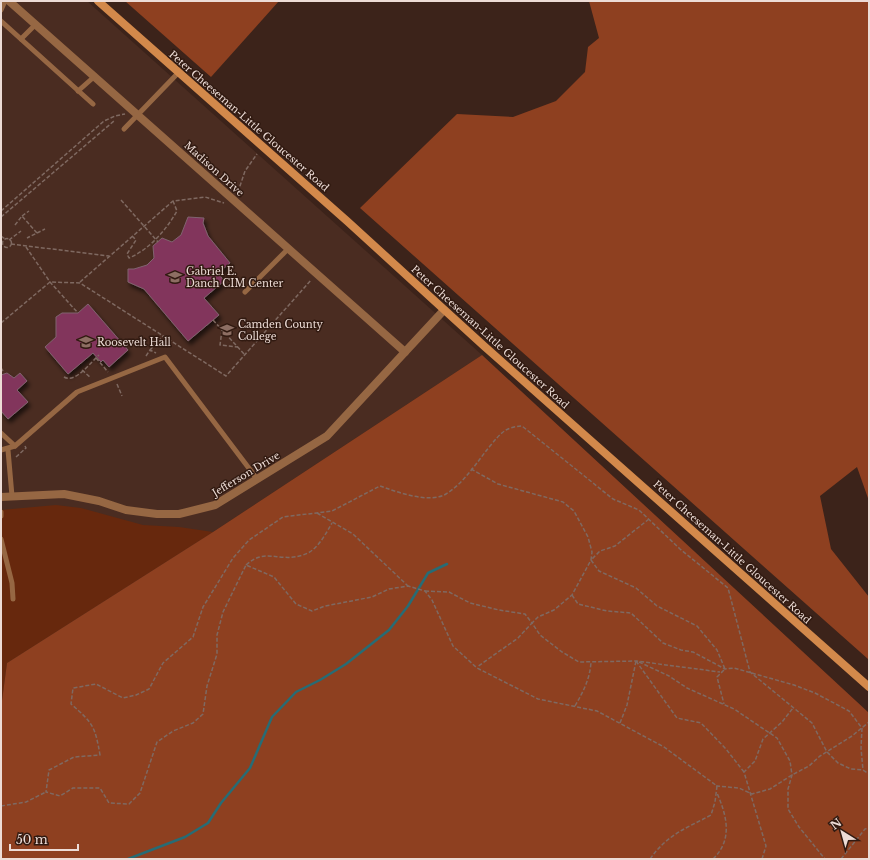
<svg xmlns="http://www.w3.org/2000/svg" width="870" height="860" viewBox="0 0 870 860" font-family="'Libre Baskerville',serif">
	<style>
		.built { fill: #4a2c21 }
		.green { fill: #67280d }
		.forest { fill: #8e4020 }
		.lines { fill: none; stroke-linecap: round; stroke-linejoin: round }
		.stream { stroke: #276c75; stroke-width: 2.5 }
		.building { fill: #82355c; stroke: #80636f; filter: url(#shadow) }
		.path { stroke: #7f6961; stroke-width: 1.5; stroke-dasharray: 4 2; stroke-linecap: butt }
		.lane { stroke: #966743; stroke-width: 5 }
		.street { stroke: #966743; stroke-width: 8 }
		.secondary { stroke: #d3894b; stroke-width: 8 }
		.labels { text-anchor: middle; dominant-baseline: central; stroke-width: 3; stroke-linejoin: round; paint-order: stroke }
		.street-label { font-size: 10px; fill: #eddcd6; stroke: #311a11 }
		.poi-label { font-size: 10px; fill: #eddcd6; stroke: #311a11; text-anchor: start }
	</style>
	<defs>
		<filter id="shadow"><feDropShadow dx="2.5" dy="4" stdDeviation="2" flood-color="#0009"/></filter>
	</defs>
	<rect width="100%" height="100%" fill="#3c231a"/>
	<!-- built -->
	<path class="built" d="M1,1H87L482,355L213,532L7,663L1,708Z"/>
	<!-- green -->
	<path class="green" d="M56,505L81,508L143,525L179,527L213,532L7,663L1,708V510Z"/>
	<!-- forest -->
	<g class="forest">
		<path d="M125,1H279L211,77Z"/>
		<path d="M589,1H869V501L857,467L820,496L831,549L869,597L868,659L360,208L457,114L513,117L556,101L585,72L588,47L599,38Z"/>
		<path d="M482,355L869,713V859H1V708L7,663L213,532Z"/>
	</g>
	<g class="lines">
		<!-- stream -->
		<path class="stream" d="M128,859L185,837L208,823L221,803L250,768L272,717L296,692L320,680L346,664L389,630L408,606L428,573L447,564"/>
	</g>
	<!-- building -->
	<g class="building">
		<path d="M188,217L204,218L203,223L208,236L230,263L218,273L224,281L204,298L219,315L188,341L144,289L128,282V269H134L147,265L154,258L153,246L162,238L172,242L181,235Z"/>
		<path d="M88,304L128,350L109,367L103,360L101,362L93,353L68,374L45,347L56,337V317L62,313H78Z"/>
		<path d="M7,373L14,378L20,373L27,381L17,390L28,402L8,419L1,411V375Z"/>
	</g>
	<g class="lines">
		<!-- path -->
		<g class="path">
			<path d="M238,192L245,171L257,154"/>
			<path d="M121,200L158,242"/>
			<path d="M1,211L104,121L115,116L125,114"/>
			<path d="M22,216L29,211"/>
			<path d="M1,217L114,121"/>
			<path d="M15,225L22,216L37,233L27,238"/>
			<path d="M37,233L45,229"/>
			<path d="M1,236L5,239"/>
			<path d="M132,236L136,240L127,254L129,258C150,249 166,230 177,211L173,201"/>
			<circle cx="7" cy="243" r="4.5"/>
			<path d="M9,240L21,231"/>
			<path d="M11,244L109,256"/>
			<path d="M26,247L50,282L78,313"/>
			<path d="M80,282L173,201L205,197L224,203"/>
			<path d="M213,320L245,355"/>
			<path d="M1,323L50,282L80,283L226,376L311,280"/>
			<path d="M222,330L220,345L238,347"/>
			<path d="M150,350L163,336"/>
			<path d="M146,356L150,350L156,353"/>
			<path d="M96,358L108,372"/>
			<path d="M1,368L3,371"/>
			<path d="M82,370L91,378"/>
			<path d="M64,377C75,384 91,362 99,355"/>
			<path d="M117,384L122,396"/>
			<path d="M16,457L26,448L25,446"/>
			<path d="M471,469L498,484L563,502L574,511L588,537L592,552L591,560L572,595L554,610L538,617L532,623L540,635L562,652L579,662L636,661L720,672"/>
			<path d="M317,513L353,534L408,586"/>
			<path d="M649,519L615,546L600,551L591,560L599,571L636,588L657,606L697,626L717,650L725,669L717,677L724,704"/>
			<path d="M246,565C266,547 279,563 303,555C317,551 325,535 332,523"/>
			<path d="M425,591L449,592L470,603L499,610L525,614L532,623L518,638L477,667"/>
			<path d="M572,595L578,604L607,611L631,613L663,643L681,650L693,652L725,669L734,668L794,685L815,693L849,711L862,728L861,748L863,770"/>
			<path d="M636,661L677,718L701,723L726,749L744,772"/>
			<path d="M639,662L669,676L687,688L734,709L777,738L790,761L792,775L788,789V809L799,827L825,859"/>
			<path d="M575,706C583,692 590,679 591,662"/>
			<path d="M620,723L627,705L636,661"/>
			<path d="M716,786L739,788L752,794L770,789L792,775L809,766L820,756L852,736L869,722"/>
			<path d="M1,806L26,802L46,792"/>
			<path d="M464,859H468"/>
			<path d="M650,859C668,834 685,829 711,815L715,802L717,786L664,747L597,711L538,699L477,668L453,646L432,600L425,591L408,586L389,589L372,597L325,606L312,611L296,604L274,577L246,565L223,612L217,635V654L207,686L203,714L193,723L173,731L157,742L140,793L129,804L109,803L100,788H73L60,796L46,792L49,770L74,757L100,755C95,726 93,723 71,704L73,688L96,684L123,698L136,695L149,689L163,663L193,637L203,607L233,558L249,540L283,517L332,511L380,486C397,492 429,504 446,494C464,483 477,462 490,446C501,433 505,427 522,426L613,499L639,510L680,549L728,588L750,672L812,723L827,752L838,763L851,769L863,770L869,774"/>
			<path d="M713,859C733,840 727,816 717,793"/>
			<path d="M762,859L766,846L744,772L755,761L763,739L782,722L793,708"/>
			<path d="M841,859L865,829L869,828"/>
		</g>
		<!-- lane -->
		<g class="lane">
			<path d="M1,10L5,1"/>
			<path d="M1,21L93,104"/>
			<path d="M21,39L36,24"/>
			<path d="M78,91L95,76"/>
			<path d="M124,129L179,72"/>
			<path d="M245,292L289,248"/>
			<path d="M1,433L15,446"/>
			<path d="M1,450L15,446L77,392L165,357L257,479"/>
			<path d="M8,450L12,496"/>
			<path d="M1,512V516"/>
			<path d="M1,539L12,583L13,599"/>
		</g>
		<!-- street -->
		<g class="street">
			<path d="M9,1L405,352"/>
			<path d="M1,497L64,494L99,501L126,510L157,514H179L215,505L327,436L444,310"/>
		</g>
		<!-- secondary -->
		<path class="secondary" d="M98,1L347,221L484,346L869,687"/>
	</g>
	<!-- icons -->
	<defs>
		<symbol id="university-bare" viewBox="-9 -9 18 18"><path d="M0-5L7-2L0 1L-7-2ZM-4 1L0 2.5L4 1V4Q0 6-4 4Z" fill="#8d6e63" stroke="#311a11" stroke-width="2.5" paint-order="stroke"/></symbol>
	</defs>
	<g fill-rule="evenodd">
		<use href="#university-bare" x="165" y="267" width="20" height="20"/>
		<use href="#university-bare" x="217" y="320" width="20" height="20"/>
		<use href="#university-bare" x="76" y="332" width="20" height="20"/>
	</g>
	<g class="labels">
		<!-- street labels -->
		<g class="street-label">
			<text transform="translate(249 121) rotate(41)">Peter Cheeseman-Little Gloucester Road</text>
			<text transform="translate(214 169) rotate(42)">Madison Drive</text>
			<text transform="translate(490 337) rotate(42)">Peter Cheeseman-Little Gloucester Road</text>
			<text transform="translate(246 474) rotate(-31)">Jefferson Drive</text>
			<text transform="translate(732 552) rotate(42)">Peter Cheeseman-Little Gloucester Road</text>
		</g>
		<!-- poi labels -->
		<g class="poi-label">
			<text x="186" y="271">Gabriel E.<tspan x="186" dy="12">Danch CIM Center</tspan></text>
			<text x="238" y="324">Camden County<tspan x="238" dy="12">College</tspan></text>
			<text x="97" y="342">Roosevelt Hall</text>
		</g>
	</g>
	<!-- border -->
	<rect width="870" height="860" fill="none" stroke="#eddcd6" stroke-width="4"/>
	<!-- north arrow -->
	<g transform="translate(842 832) rotate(323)" stroke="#311a11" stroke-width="3" paint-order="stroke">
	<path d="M0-3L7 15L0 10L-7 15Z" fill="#eddcd6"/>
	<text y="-6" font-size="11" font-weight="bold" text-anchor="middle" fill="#eddcd6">N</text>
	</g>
	<!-- scale -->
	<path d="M10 844v6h68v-6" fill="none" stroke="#eddcd6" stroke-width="2"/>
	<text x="16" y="844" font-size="12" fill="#eddcd6" stroke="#311a11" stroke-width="3" paint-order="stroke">50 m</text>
</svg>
